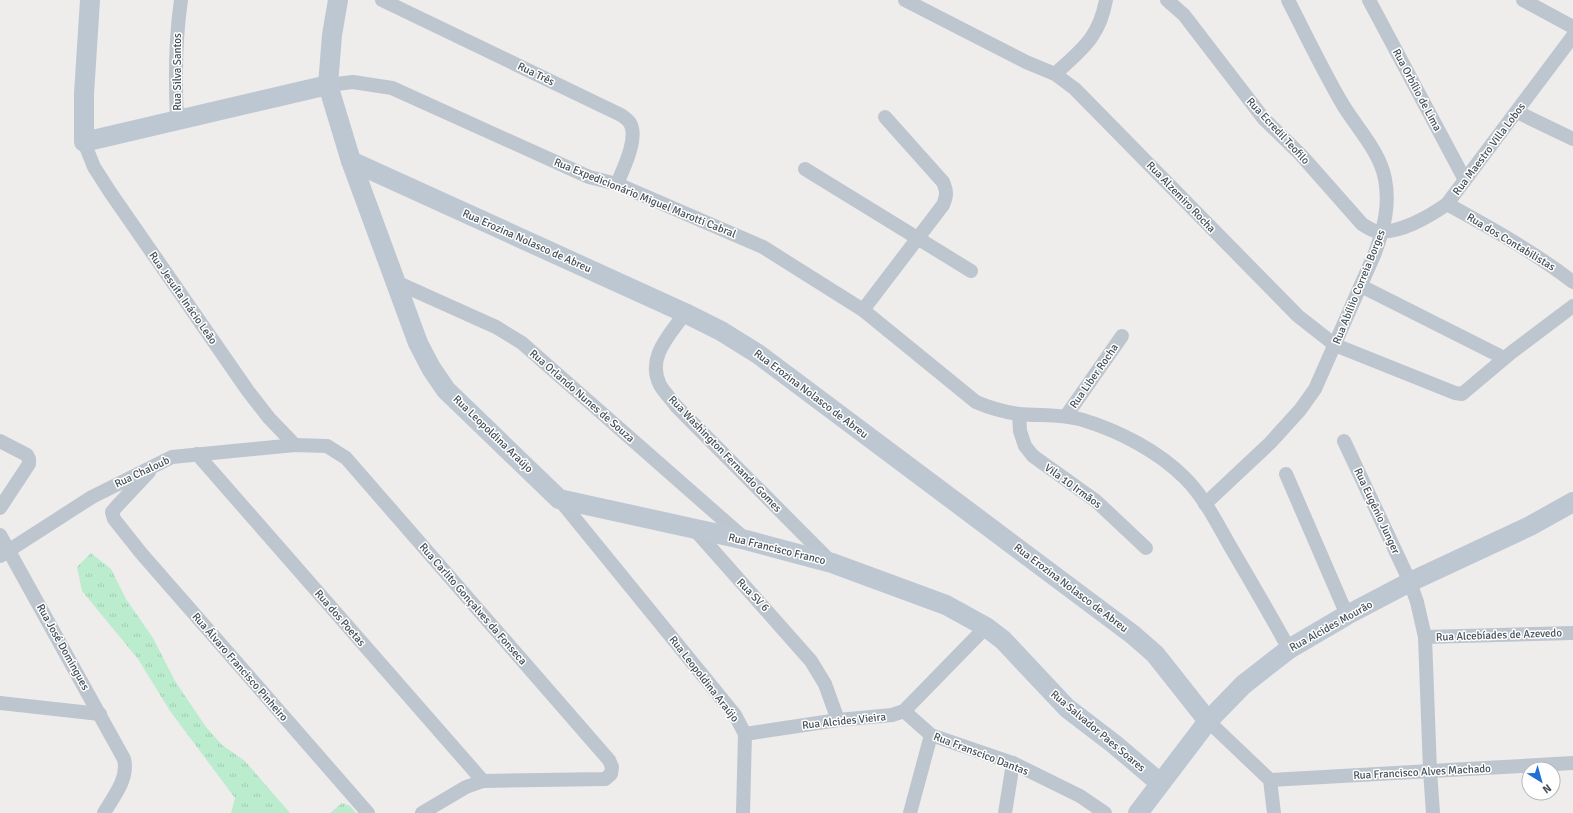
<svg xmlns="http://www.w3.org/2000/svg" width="1573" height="813" viewBox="0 0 1573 813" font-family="Signika,sans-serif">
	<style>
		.grass { fill: url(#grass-tufts) }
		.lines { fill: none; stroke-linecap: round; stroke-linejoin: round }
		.street { stroke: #bdc6ce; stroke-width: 14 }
		.secondary { stroke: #bdc7d2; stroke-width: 20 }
		.labels { text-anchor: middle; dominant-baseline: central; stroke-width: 3; stroke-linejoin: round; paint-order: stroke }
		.street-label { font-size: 11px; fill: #454f58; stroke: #fff }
	</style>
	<defs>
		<pattern id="grass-tufts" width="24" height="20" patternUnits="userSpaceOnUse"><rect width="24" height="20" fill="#bbecce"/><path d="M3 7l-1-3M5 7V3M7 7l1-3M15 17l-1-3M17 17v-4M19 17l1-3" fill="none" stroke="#a2ccb3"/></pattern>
	</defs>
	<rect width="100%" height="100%" fill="#efecec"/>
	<!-- grass -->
	<g class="grass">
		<path d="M91,553L111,569L126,599L153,638L175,681L206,727L222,745L245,761L290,813H231L235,798L170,711L138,659L82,591L77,567Z"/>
		<path d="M342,803L350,806L356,813H330Z"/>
	</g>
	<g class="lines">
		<!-- street -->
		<g class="street">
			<path d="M382,0L621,115C624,117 628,120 630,123C639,138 623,169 617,184"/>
			<path d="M905,0L1026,62L1055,74L1075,89L1298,316L1335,345L1455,393L1462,394L1512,352L1573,306"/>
			<path d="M1167,0L1184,15L1264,119L1301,155L1362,224C1367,227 1371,230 1376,231C1398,235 1430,216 1447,204L1573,36"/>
			<path d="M1369,0L1465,180"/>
			<path d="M1523,0L1573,27"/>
			<path d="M1055,74C1082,49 1099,38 1106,0"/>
			<path d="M328,85L353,82L392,88L589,177L617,184L763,247L863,310L976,402C990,408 1004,412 1019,414C1041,416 1062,414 1083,420C1119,431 1158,451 1185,478C1204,497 1217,523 1230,546C1250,580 1270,614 1289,649"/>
			<path d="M1517,112L1573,139"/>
			<path d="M177,119C175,78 175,41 181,0"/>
			<path d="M84,142L94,167L110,192L248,391L269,418L295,445"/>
			<path d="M805,169L971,271"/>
			<path d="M1447,204C1491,228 1534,252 1573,282"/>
			<path d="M398,283L496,327L522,343L744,538"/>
			<path d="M1361,286L1504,358"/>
			<path d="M863,310L943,205C947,196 947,191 943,182L885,117"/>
			<path d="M685,313C670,335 646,357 660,385C664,392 671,399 676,406L831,562"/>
			<path d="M1019,414L1020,431L1025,446L1033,456L1096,501L1146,548"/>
			<path d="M1066,416L1122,336"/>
			<path d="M0,441L27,455L29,459V464L0,508"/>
			<path d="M1344,441L1410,582L1417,602L1425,637L1430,771L1433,813"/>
			<path d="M197,454L483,781"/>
			<path d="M149,472L117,506L112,512L114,519L141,553L368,813"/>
			<path d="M1286,474L1347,615"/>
			<path d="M559,499L735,715L745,734"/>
			<path d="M1205,504L1270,443L1300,410L1315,389L1375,253C1384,228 1390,205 1385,179C1380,152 1357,128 1343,105C1323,71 1306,35 1288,0"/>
			<path d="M695,530L811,661L825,684L838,720"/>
			<path d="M0,535L124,759C129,779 113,797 104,813"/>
			<path d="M0,556L92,497L172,457L295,445L327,446L346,458L609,760L612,767L611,774L605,779L483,781L466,787L422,813"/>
			<path d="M1425,637L1573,633"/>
			<path d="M0,703L100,714"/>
			<path d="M904,711L931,735L1013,763L1080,796L1105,813"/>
			<path d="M1208,721L1270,780L1274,813"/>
			<path d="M1270,780L1573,763"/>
			<path d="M743,813L745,734L838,720L892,715L904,711L986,627"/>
			<path d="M910,813L931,735"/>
			<path d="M1005,813L1013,763"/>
		</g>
		<!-- secondary -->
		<g class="secondary">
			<path d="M90,0L84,94V142L328,85"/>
			<path d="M338,0L332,35L328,85L351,161L418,343L431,368L446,390L559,499L746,540L832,563L946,605L986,627L1003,640L1067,708L1114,744L1160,783"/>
			<path d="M351,161L685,313L721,331L758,354L1132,634L1155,654L1208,721"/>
			<path d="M1138,813L1208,721L1243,685L1289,649L1347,615L1410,582L1530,526L1573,502"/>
		</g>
	</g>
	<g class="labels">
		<!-- street labels -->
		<g class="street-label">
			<text transform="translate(177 72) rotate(-90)">Rua Silva Santos</text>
			<text transform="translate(536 74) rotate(26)">Rua Três</text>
			<text transform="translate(1417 90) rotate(62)">Rua Orbílio de Lima</text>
			<text transform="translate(1278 131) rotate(47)">Rua Ecredil Teofilo</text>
			<text transform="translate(1489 149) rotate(-53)">Rua Maestro Villa Lobos</text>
			<text transform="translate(1181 197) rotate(46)">Rua Alzemiro Rocha</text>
			<text transform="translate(645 198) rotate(22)">Rua Expedicionário Miguel Marotti Cabral</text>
			<text transform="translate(527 241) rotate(24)">Rua Erozina Nolasco de Abreu</text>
			<text transform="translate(1511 242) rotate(31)">Rua dos Contabilistas</text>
			<text transform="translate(1359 287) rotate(-68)">Rua Abíliio Correia Borges</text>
			<text transform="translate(183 298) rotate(55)">Rua Jesuíta Inácio Leão</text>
			<text transform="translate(1094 376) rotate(-55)">Rua Liber Rocha</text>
			<text transform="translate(811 394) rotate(37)">Rua Erozina Nolasco de Abreu</text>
			<text transform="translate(582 396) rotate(41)">Rua Orlando Nunes de Souza</text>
			<text transform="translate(493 434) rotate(44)">Rua Leopoldina Araújo</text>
			<text transform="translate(725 454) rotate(46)">Rua Washington Fernando Gomes</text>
			<text transform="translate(142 472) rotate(-25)">Rua Chaloub</text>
			<text transform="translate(1073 486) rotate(36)">Vila 10 Irmãos</text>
			<text transform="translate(1377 511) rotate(65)">Rua Eugênio Junger</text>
			<text transform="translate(777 549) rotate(14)">Rua Francisco Franco</text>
			<text transform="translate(1071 588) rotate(37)">Rua Erozina Nolasco de Abreu</text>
			<text transform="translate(753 595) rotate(46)">Rua SV 6</text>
			<text transform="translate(473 604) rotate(49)">Rua Carlito Gonçalves da Fonseca</text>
			<text transform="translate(340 618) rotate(49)">Rua dos Poetas</text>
			<text transform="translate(1331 626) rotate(-29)">Rua Alcides Mourão</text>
			<text transform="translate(1499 635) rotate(-2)">Rua Alcebíades de Azevedo</text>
			<text transform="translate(63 647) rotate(61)">Rua José Domingues</text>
			<text transform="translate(240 667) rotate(49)">Rua Álvaro Francisco Pinheiro</text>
			<text transform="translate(704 679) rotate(52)">Rua Leopoldina Araújo</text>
			<text transform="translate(844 721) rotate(-6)">Rua Alcides Vieira</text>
			<text transform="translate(1098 731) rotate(40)">Rua Salvador Paes Soares</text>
			<text transform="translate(981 754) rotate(21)">Rua Franscico Dantas</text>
			<text transform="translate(1422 772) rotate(-3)">Rua Francisco Alves Machado</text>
		</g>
	</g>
	<!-- north arrow -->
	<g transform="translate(1541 781) rotate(143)"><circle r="19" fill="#ffffff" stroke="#b5b9bc"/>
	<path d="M0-3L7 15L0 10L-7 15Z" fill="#206fd4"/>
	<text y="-6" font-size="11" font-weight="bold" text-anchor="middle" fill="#454f58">N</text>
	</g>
</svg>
